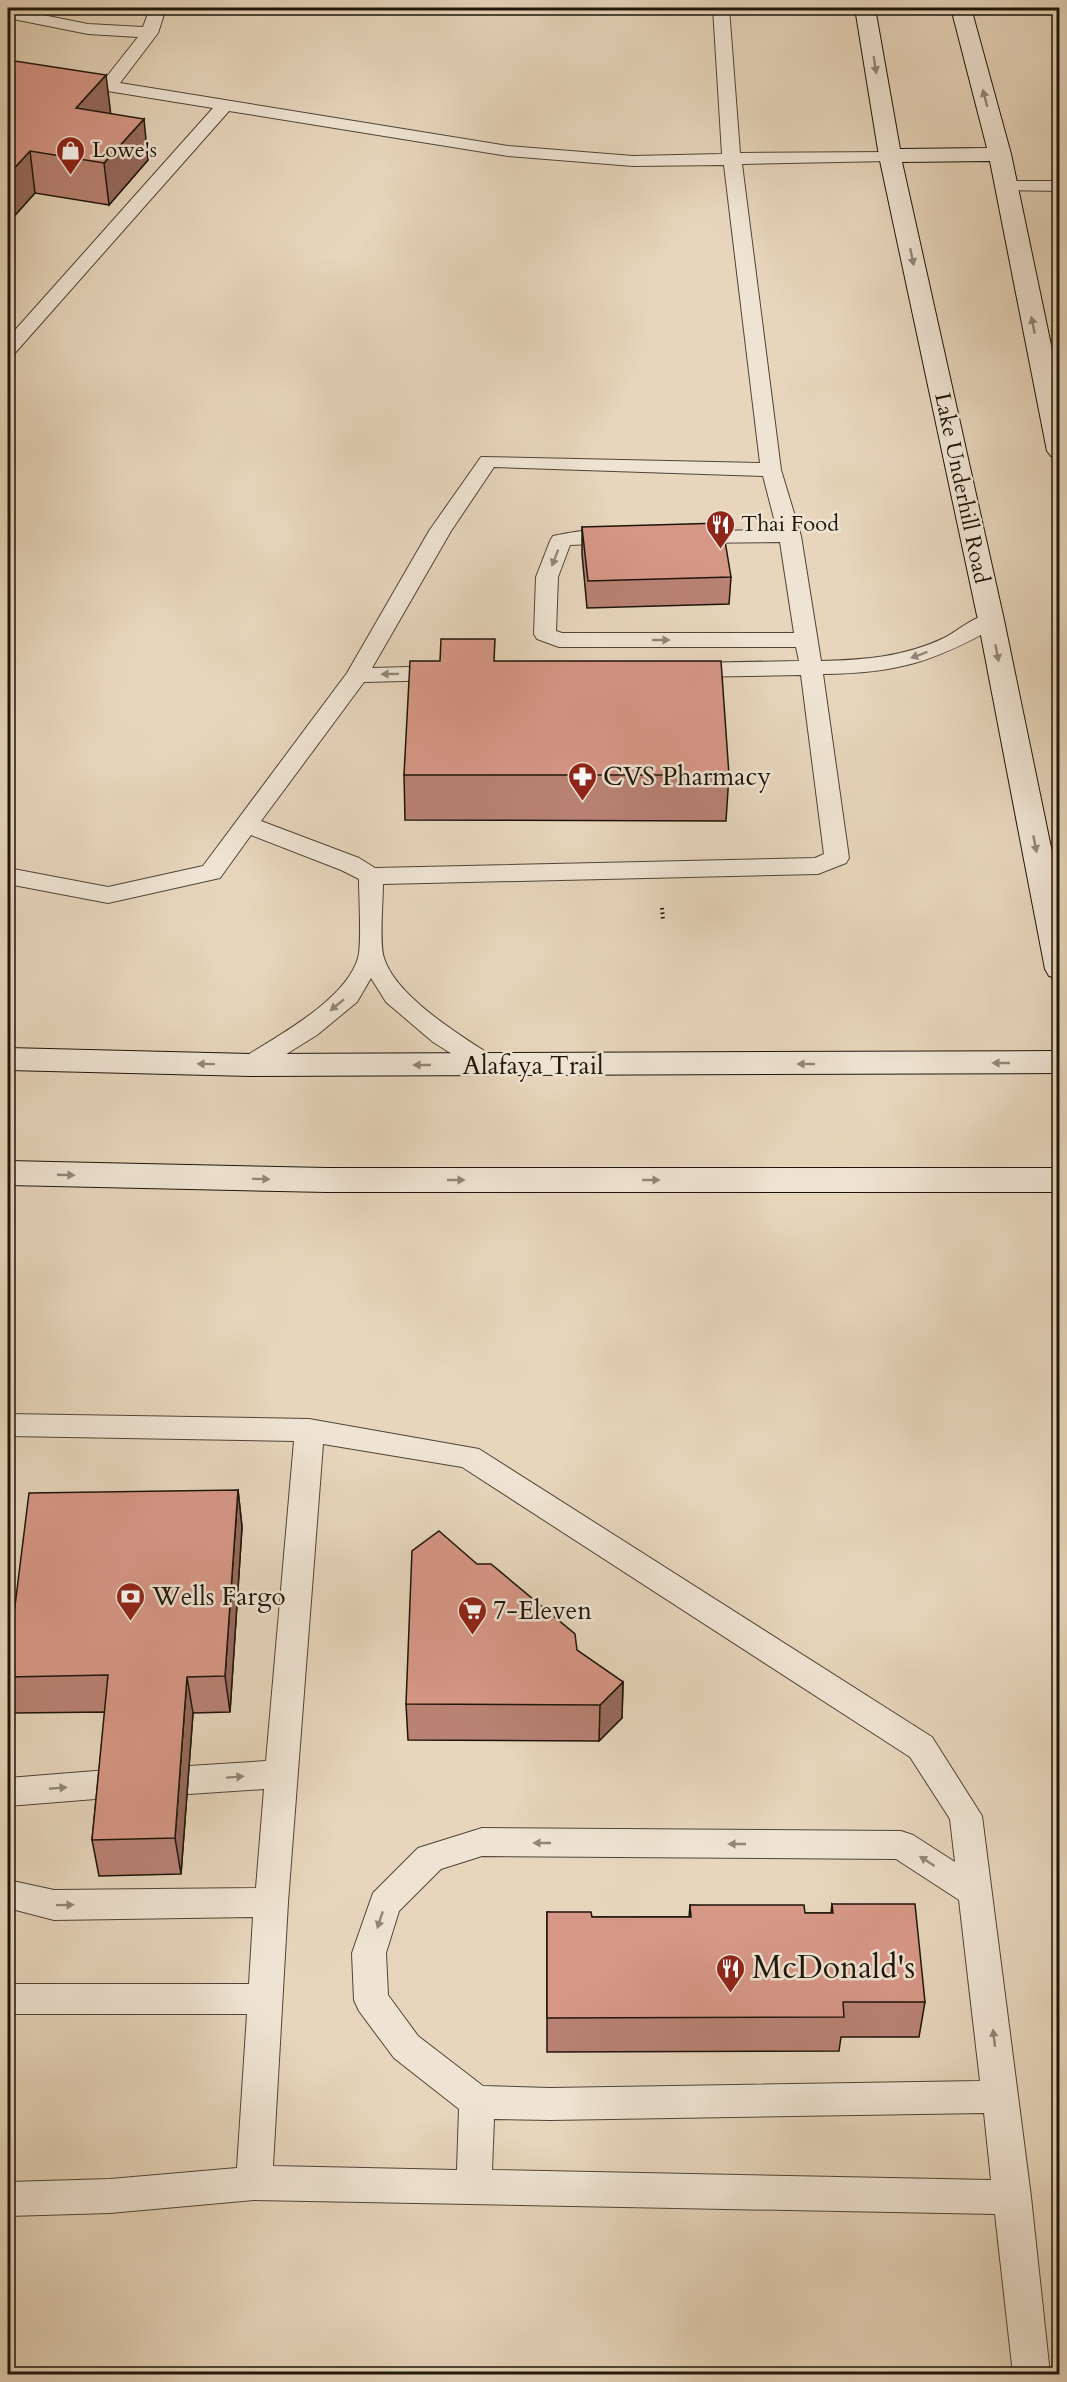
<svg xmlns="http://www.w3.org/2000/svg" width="1067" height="2382" viewBox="0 0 1067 2382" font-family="Cardo,serif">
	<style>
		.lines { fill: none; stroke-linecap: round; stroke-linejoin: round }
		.lane-casing { stroke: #504536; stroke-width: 2 }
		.secondary-casing { stroke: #1e1509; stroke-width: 2 }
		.path { stroke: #1e1509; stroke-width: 4; stroke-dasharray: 1.5 3; stroke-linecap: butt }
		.lane { fill: #efe4d3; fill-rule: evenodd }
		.secondary { fill: #efe4d3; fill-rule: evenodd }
		.wall { fill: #b98274; stroke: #1e1509; stroke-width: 1.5 }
		.shaded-wall { fill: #966a5e; stroke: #1e1509; stroke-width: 1.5 }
		.building { fill: #d79787; stroke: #1e1509; stroke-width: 1.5 }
		.oneway { fill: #918778 }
		.labels { text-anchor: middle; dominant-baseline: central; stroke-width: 5; stroke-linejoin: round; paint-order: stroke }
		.far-poi-label { font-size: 22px; fill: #1e1509; stroke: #efe4d3; text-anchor: start }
		.far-street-label { font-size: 22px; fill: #1e1509; stroke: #efe4d3 }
		.poi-label { font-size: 26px; fill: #1e1509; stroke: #efe4d3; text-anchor: start }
		.street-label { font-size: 26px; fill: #1e1509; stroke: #efe4d3 }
		.near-poi-label { font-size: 32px; fill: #1e1509; stroke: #efe4d3; text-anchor: start }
	</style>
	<rect width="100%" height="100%" fill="#e7d6bc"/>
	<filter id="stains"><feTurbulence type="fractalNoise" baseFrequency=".00333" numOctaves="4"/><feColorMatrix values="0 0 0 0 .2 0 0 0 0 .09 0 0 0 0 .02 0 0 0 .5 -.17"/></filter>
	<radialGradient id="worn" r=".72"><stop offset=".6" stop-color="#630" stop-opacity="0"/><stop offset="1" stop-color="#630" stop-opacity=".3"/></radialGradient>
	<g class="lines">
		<defs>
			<g id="lane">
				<path d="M8,8L88,24L143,27L150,8H166L158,33L120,83L508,146L633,156L722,154L713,8H729L740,153L896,152L899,156L890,161L742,164L781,470L801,536L821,661C864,660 904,657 944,638C961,629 979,611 999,615L1002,620L999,625C934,662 898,673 823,674L849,858L846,863L818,874L383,884C383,901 379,944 384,958C396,997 464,1038 497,1059L501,1065L497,1071L488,1074L479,1071L433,1042L386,1002L371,978L357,1002L317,1035L259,1071L250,1074L241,1071L237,1065L241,1059C276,1037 346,1000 358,958C362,945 359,897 359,879L341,870L251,835L220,878L108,903L8,884V868L108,887L203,866L347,673L429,531L481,457L760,463L724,165L633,166L508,156L229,111L15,353L8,355V338L213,108L8,75V65L104,80L138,37L88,34L8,18ZM494,467L763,476L777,530L689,531L681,532L678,537L681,542L689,543L780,542L794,633H562L556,631L558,577L570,545L618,543L626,542L629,537L626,532C602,527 576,531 553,536L550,541L536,577L534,634L537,639L559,647H796L799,661L687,663L679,665L676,670L679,675L687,677L801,675L824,854L815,858L375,868L359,858L261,821L364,682L444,680L452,678L455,673L452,668L444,666L372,668L451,531Z"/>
				<path d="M1006,181H1060V191L1000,190L997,186Z"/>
				<path d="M8,1414L309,1419L479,1449L932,1737L982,1816L1031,2197L1050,2374H1013L995,2214L254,2200L110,2213L8,2216V2182L110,2179L237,2168L247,2014H8V1984H249L253,1917L54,1920L8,1908V1880L54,1890L256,1888L264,1789L189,1794L178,1790L173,1780L178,1770L189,1766L266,1761L294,1441L8,1436ZM323,1444L462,1467L910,1757L950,1819L955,1862L913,1835L901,1831L482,1828L418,1848L373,1893L352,1953L354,2000L359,2011L394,2058L459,2109L457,2170L273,2166L288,1902ZM482,1856L896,1859L959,1900L980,2081L550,2088L483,2086L418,2036L388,1995L386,1953L399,1911L441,1869ZM984,2113L991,2180L492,2170L494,2119L550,2120Z"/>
				<path d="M108,1770L119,1774L124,1784L119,1794L108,1798L8,1806V1778Z"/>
			</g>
			<g id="secondary">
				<path d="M855,8H875L900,149L987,148L951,8H971L1011,154L1060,388V458L1051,456L1047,451L990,161L902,162L1004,620L1060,891V979L1049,976L1045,969L978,620L879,156Z"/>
				<path d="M8,1048L250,1054L1060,1051V1073L250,1076L8,1070Z"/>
				<path d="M8,1161L327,1168H1060V1192H327L8,1185Z"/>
			</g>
		</defs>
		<!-- lane casing -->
		<use href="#lane" class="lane-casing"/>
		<!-- secondary casing -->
		<use href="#secondary" class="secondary-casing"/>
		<!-- path -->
		<path class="path" d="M662,908L663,920"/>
		<!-- lane -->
		<use href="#lane" class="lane"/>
		<!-- secondary -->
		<use href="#secondary" class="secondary"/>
	</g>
	<!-- wall -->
	<g class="wall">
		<path d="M8,60L110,113L148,160L109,205L35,193L8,223Z"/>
		<path d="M582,527L731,577L729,604L587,608L582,554Z"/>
		<path d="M440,661H495L729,775L726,821L405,820L404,775Z"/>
		<path d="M238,1490L242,1527L230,1712L193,1713L181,1874L99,1876L92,1840L105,1712L14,1713L8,1685V1662Z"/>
		<path d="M577,1650L623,1682L622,1718L599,1741L408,1740L406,1704Z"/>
		<path d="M832,1904L925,2002L919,2037H841L839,2051L547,2052V1912L592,1917H689L690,1905L805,1913H831Z"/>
	</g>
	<!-- shaded-wall -->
	<g class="shaded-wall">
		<path d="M106,75L111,116L76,108Z"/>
		<path d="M144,119L148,160L109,205L104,163Z"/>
		<path d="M30,151L35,193L8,223V175Z"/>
		<path d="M238,1490L242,1527L230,1712L225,1676Z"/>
		<path d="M187,1677L193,1713L181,1874L175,1838Z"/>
		<path d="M623,1682L622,1718L599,1741L600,1705Z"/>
	</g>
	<!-- building -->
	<g class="building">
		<path d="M8,60L106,75L76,108L144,119L104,163L30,151L8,175Z"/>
		<path d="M722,523L731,577L588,581L582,527Z"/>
		<path d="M441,639H495L494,661H721L729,775H404L410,661H440Z"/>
		<path d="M238,1490L225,1676L187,1677L175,1838L92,1840L108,1675L8,1677V1662L29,1493Z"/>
		<path d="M439,1531L477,1564H491L575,1634L577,1650L623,1682L600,1705L406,1704L412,1551Z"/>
		<path d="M832,1904H915L925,2002H843L844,2017L547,2018V1912H591L592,1917H691L690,1905H804L805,1913H833Z"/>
	</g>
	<!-- one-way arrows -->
	<defs><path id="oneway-solid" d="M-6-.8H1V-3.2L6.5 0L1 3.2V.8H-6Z" transform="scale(1.5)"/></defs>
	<g class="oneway">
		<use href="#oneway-solid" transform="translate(875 65) rotate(81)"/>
		<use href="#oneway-solid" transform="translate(985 98) rotate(-105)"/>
		<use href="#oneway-solid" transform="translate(912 257) rotate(78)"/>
		<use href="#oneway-solid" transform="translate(1033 325) rotate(-101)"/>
		<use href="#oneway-solid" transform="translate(555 558) rotate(111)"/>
		<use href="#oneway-solid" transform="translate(661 640)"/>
		<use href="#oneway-solid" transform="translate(997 653) rotate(79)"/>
		<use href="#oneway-solid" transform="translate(919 655) rotate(160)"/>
		<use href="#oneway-solid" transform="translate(390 674) rotate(179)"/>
		<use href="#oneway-solid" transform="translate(1035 844) rotate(79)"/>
		<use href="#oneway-solid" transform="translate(337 1005) rotate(141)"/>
		<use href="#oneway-solid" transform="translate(1001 1063) rotate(180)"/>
		<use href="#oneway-solid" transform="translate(206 1064) rotate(-179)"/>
		<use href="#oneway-solid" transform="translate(806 1064) rotate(180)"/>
		<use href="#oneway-solid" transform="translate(422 1065) rotate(180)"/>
		<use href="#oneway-solid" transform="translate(66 1175) rotate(2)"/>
		<use href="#oneway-solid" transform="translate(261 1179) rotate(1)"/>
		<use href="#oneway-solid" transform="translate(456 1180)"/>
		<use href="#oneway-solid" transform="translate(651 1180)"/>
		<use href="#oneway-solid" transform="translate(235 1777) rotate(-4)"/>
		<use href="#oneway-solid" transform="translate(58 1788) rotate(-5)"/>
		<use href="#oneway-solid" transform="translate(542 1843) rotate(-180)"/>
		<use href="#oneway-solid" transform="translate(737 1844) rotate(-180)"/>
		<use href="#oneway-solid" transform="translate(927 1861) rotate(-147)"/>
		<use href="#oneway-solid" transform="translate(65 1905) rotate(-1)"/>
		<use href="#oneway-solid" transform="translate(380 1920) rotate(108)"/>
		<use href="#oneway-solid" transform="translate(994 2038) rotate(-97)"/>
	</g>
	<!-- icons -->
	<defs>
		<symbol id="shop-pin" viewBox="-11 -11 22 30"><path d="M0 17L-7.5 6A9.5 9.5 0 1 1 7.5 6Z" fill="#8f2418" stroke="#efe4d3"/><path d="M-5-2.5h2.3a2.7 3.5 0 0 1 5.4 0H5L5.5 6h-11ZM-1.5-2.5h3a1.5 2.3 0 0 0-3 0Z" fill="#fff"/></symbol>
		<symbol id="restaurant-pin" viewBox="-11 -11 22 30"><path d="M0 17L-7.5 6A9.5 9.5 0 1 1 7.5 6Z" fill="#8f2418" stroke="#efe4d3"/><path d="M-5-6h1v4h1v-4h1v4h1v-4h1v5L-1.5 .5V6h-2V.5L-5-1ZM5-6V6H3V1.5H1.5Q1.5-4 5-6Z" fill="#fff"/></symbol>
		<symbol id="pharmacy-pin" viewBox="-11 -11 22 30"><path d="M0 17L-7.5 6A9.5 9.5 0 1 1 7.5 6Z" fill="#8f2418" stroke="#efe4d3"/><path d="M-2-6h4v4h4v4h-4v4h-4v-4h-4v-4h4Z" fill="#fff"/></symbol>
		<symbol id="bank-pin" viewBox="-11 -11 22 30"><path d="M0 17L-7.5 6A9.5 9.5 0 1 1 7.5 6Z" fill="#8f2418" stroke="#efe4d3"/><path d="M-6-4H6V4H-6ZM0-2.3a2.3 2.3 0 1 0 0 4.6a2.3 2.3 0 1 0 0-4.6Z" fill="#fff"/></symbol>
		<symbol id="supermarket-pin" viewBox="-11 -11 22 30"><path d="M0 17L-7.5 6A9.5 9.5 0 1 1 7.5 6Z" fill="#8f2418" stroke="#efe4d3"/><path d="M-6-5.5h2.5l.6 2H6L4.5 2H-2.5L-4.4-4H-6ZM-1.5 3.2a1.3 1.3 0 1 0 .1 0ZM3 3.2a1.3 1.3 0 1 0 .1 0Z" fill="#fff"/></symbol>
	</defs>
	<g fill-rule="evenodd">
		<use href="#shop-pin" x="54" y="134" width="33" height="45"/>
		<use href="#restaurant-pin" x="704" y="508" width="33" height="45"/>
		<use href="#pharmacy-pin" x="566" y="760" width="33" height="45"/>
		<use href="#bank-pin" x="114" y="1580" width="33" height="45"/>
		<use href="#supermarket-pin" x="456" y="1594" width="33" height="45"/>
		<use href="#restaurant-pin" x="714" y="1952" width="33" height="45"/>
	</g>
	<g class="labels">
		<!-- far-poi labels -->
		<g class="far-poi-label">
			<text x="92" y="150">Lowe's</text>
			<text x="741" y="524">Thai Food</text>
		</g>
		<!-- far-street labels -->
		<g class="far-street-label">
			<text transform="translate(962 488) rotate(78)">Lake Underhill Road</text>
		</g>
		<!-- poi labels -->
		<g class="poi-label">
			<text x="603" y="776">CVS Pharmacy</text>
			<text x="152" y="1596">Wells Fargo</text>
			<text x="493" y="1610">7-Eleven</text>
		</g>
		<!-- street labels -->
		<g class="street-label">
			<text x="533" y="1065">Alafaya Trail</text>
		</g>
		<!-- near-poi labels -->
		<g class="near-poi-label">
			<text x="752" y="1968">McDonald's</text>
		</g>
	</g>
	<!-- margin -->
	<rect width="1067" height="2382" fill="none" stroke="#e7d6bc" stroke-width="30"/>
	<rect x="9" y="9" width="1049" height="2364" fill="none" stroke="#1e1509" stroke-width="3"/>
	<rect x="15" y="15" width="1037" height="2352" fill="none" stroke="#1e1509" stroke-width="1.5"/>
	<rect width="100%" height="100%" filter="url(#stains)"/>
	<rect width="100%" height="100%" fill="url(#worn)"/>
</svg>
